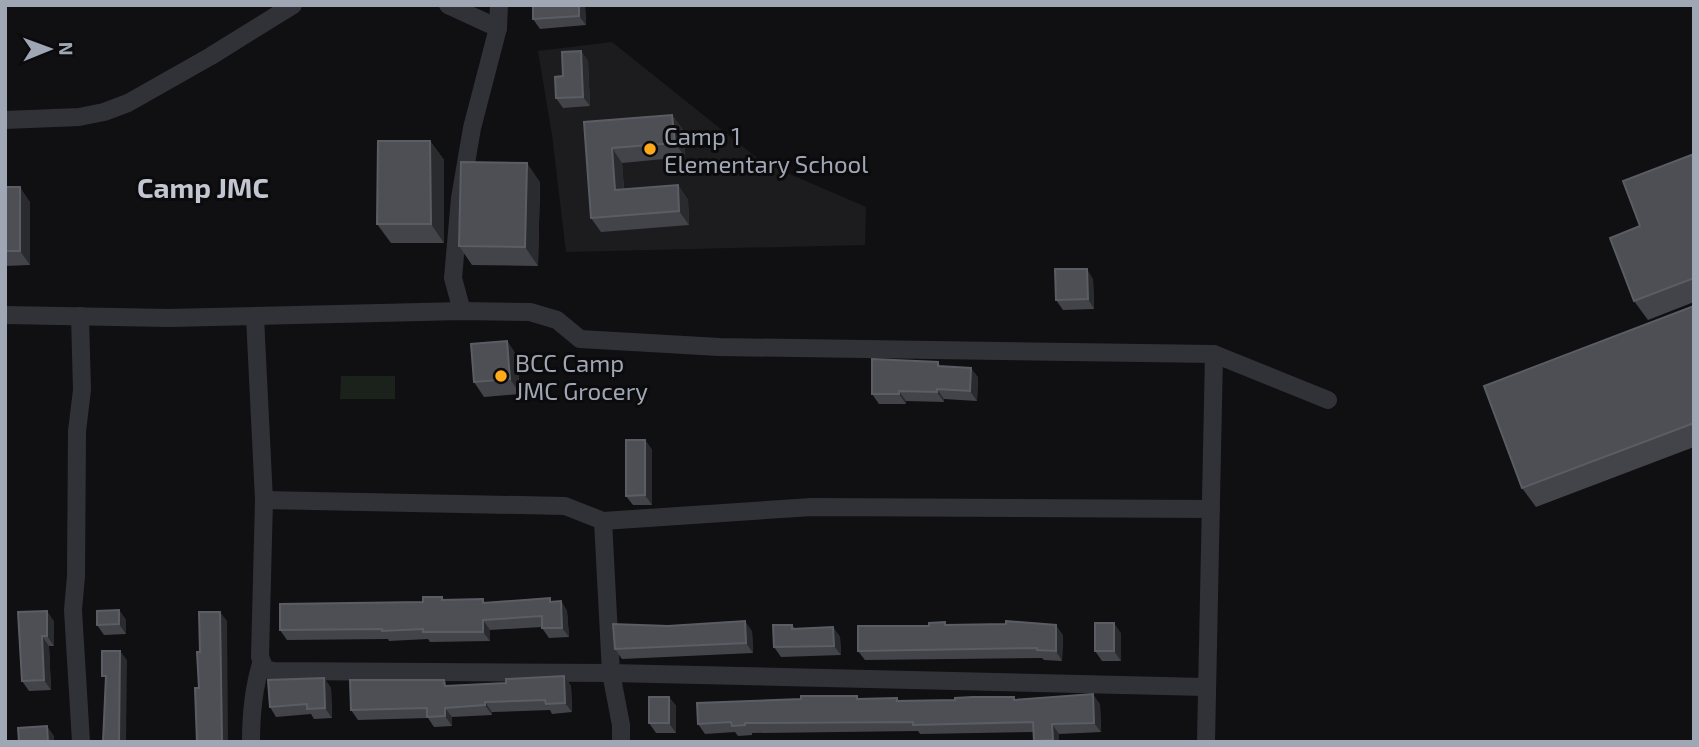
<svg xmlns="http://www.w3.org/2000/svg" width="1699" height="747" viewBox="0 0 1699 747" font-family="'Exo 2',sans-serif">
	<style>
		.built { fill: #1c1c1f }
		.green { fill: #1a221b }
		.lines { fill: none; stroke-linecap: round; stroke-linejoin: round }
		.minor { stroke: #313237; stroke-width: 18 }
		.wall { fill: #43444a }
		.shaded-wall { fill: #2a2b2f }
		.building { fill: #4d4f55; stroke: #5a5d64; stroke-width: 2 }
		.poi-dot { fill: #ffa91b; stroke: #0b0b0d; stroke-width: 2.5 }
		.labels { text-anchor: middle; dominant-baseline: central; stroke-width: 6; stroke-linejoin: round; paint-order: stroke }
		.poi-label { font-size: 24px; fill: #a0a7b4; stroke: #0b0b0d; text-anchor: start }
		.quarter-label { font-size: 28px; font-weight: bold; fill: #c2c6d0; stroke: #0b0b0d }
	</style>
	<rect width="100%" height="100%" fill="#101012"/>
	<!-- built -->
	<path class="built" d="M612,42L762,162L866,207L865,245L566,252L552,135L538,51Z"/>
	<!-- green -->
	<path class="green" d="M341,376H395V399H340Z"/>
	<g class="lines">
		<!-- minor -->
		<g class="minor">
			<path d="M448,5L498,28L472,128L460,198L453,278L462,311"/>
			<path d="M498,28L499,5"/>
			<path d="M5,120L79,117L104,112L128,103L211,56L293,5"/>
			<path d="M5,315L169,318L462,311L530,312L557,320L580,339L719,347L1214,354L1328,400"/>
			<path d="M80,316L82,390L77,431L76,576L73,610L81,742"/>
			<path d="M255,317L264,500"/>
			<path d="M603,521L611,673L621,725V742"/>
			<path d="M1206,687L611,673L273,671L265,669L260,657L264,500L565,506L603,521L812,507L1211,509"/>
			<path d="M251,742C251,715 253,690 261,664"/>
			<path d="M1206,742L1214,354"/>
		</g>
	</g>
	<!-- wall -->
	<g class="wall">
		<path d="M533,5H585L586,25L540,29L533,19Z"/>
		<path d="M581,51L588,61L590,106L563,108L556,98L563,76Z"/>
		<path d="M672,115L683,130L685,157L622,163L624,189L678,185L688,200L689,225L601,232L591,218L584,122Z"/>
		<path d="M430,141L444,160V243H391L377,224Z"/>
		<path d="M1694,154V302L1648,320L1634,301L1640,226Z"/>
		<path d="M540,182L538,266L472,265L459,246Z"/>
		<path d="M5,187L30,202V265L5,266Z"/>
		<path d="M1093,279L1094,309L1063,310L1056,300Z"/>
		<path d="M1694,306V447L1536,507L1522,488Z"/>
		<path d="M507,341L517,356L520,394L484,397L474,382Z"/>
		<path d="M938,362L940,366L978,377L977,401L944,399V402L906,401V404H879L872,394Z"/>
		<path d="M645,440L652,450V505H633L626,496Z"/>
		<path d="M483,599L485,603L561,601L567,611L569,637L549,638L542,628V627L490,630V641L430,642L428,639L389,641L388,639L287,640L280,630L423,602L444,600Z"/>
		<path d="M119,610L126,620V634L104,635L97,625Z"/>
		<path d="M18,612L54,621V646H49L51,690L29,691L22,681Z"/>
		<path d="M792,625L795,629L833,627L840,637L841,655L781,657L774,647Z"/>
		<path d="M947,625L1063,635L1062,661L1044,660L1042,658L865,660L858,651L929,626Z"/>
		<path d="M752,631L753,653L622,659L615,649Z"/>
		<path d="M1121,633V661H1102L1095,651Z"/>
		<path d="M564,676L571,686L572,712L552,714L550,710L492,712V715L452,717V726L434,727L428,718L358,720L351,710L449,686L506,683Z"/>
		<path d="M324,678L331,688L332,718L314,719L311,714L276,717L270,707Z"/>
		<path d="M857,696L859,699L899,701L1016,700L1100,704L1101,732L1059,734V742H1035L1033,732L920,734L918,731L752,733V735L738,736L735,732L705,734L698,724Z"/>
		<path d="M669,697L676,706V733H656L649,723Z"/>
	</g>
	<!-- shaded-wall -->
	<g class="shaded-wall">
		<path d="M579,5H585L586,25L579,16Z"/>
		<path d="M581,51L588,61L590,106L583,97Z"/>
		<path d="M672,115L683,130L685,157L675,143Z"/>
		<path d="M430,141L444,160V243L431,224Z"/>
		<path d="M612,148L622,163L625,204L615,190Z"/>
		<path d="M527,163L540,182L538,266L525,247Z"/>
		<path d="M678,185L688,200L689,225L679,211Z"/>
		<path d="M20,187L30,202V265L20,251Z"/>
		<path d="M1087,269L1093,279L1094,309L1088,299Z"/>
		<path d="M507,341L517,356L520,394L510,379Z"/>
		<path d="M971,368L978,377L977,401L970,391Z"/>
		<path d="M937,389L944,399V402L937,392Z"/>
		<path d="M899,391L906,401V404L899,394Z"/>
		<path d="M645,440L652,450V505L645,495Z"/>
		<path d="M561,601L567,611L569,637L562,628Z"/>
		<path d="M119,610L126,620V634L119,624Z"/>
		<path d="M47,611L54,621V646L47,636Z"/>
		<path d="M220,612L227,621L228,742H222Z"/>
		<path d="M483,620L490,630V641L483,632Z"/>
		<path d="M745,621L752,631L753,653L746,643Z"/>
		<path d="M1114,623L1121,633V661L1114,651Z"/>
		<path d="M1056,625L1063,635L1062,661L1056,651Z"/>
		<path d="M833,627L840,637L841,655L834,646Z"/>
		<path d="M42,636L49,646L51,690L44,680Z"/>
		<path d="M120,651L127,660L126,742H119Z"/>
		<path d="M564,676L571,686L572,712L565,703Z"/>
		<path d="M324,678L331,688L332,718L325,708Z"/>
		<path d="M1093,694L1100,704L1101,732L1094,723Z"/>
		<path d="M669,697L676,706V733L669,723Z"/>
		<path d="M485,702L492,712V715L485,705Z"/>
		<path d="M445,708L452,717V726L445,716Z"/>
		<path d="M1052,724L1059,734V742H1054L1053,740Z"/>
		<path d="M47,726L54,736V742H48Z"/>
	</g>
	<!-- building -->
	<g class="building">
		<path d="M533,5H579V16L533,19Z"/>
		<path d="M581,51L583,97L556,98L555,77L563,76L562,52Z"/>
		<path d="M672,115L675,143L612,148L615,190L678,185L679,211L591,218L584,122Z"/>
		<path d="M378,141H430L431,224H377Z"/>
		<path d="M1694,154V278L1634,301L1610,238L1640,226L1623,181Z"/>
		<path d="M461,162L527,163L525,247L459,246Z"/>
		<rect x="5" y="187" width="15" height="64"/>
		<path d="M1055,269H1087L1088,299L1056,300Z"/>
		<path d="M1694,306V423L1522,488L1484,386Z"/>
		<path d="M507,341L510,379L474,382L471,344Z"/>
		<path d="M872,359L938,362V366L971,368L970,391L937,389V392L899,391V394H872Z"/>
		<path d="M626,440H645V495L626,496Z"/>
		<path d="M423,597H442V600L483,599V603L550,598V602L561,601L562,628H542V616L483,620V632H423V629L382,631V629L280,630V604L423,602Z"/>
		<path d="M119,610V624L97,625V611Z"/>
		<path d="M47,611V636H42L44,680L22,681L18,612Z"/>
		<path d="M199,612H220L222,742H197L195,688H199L197,652H200Z"/>
		<path d="M745,621L746,643L615,649L613,624L668,626Z"/>
		<path d="M1006,621L1056,625V651L1037,650V648L858,651V626H929V623L945,622V625L1006,624Z"/>
		<rect x="1095" y="623" width="19" height="28"/>
		<path d="M773,625H792V629L833,627L834,646L774,647Z"/>
		<path d="M102,651H120L119,742H103L106,676H102Z"/>
		<path d="M564,676L565,703L546,704L545,700L485,702V705L445,708V716L427,717V708L351,710L350,680H444L445,686L506,683V679Z"/>
		<path d="M324,678L325,708L307,709V704L270,707L268,680Z"/>
		<path d="M1093,694L1094,723L1052,724L1053,740L1034,741L1033,722L913,725V722L745,723V725L732,726L731,722L698,724L697,703L801,699V696H857V699L897,698V701L955,700V698L973,697H1014V700Z"/>
		<rect x="649" y="697" width="20" height="26"/>
		<path d="M47,726L48,742H19L18,728Z"/>
	</g>
	<!-- markers -->
	<g class="poi-dot">
		<circle cx="650" cy="149" r="7"/>
		<circle cx="501" cy="376" r="7"/>
	</g>
	<g class="labels">
		<!-- poi labels -->
		<g class="poi-label">
			<text x="664" y="135">Camp 1<tspan x="664" dy="28">Elementary School</tspan></text>
			<text x="515" y="362">BCC Camp<tspan x="515" dy="28">JMC Grocery</tspan></text>
		</g>
		<!-- quarter labels -->
		<g class="quarter-label">
			<text x="203" y="187">Camp JMC</text>
		</g>
	</g>
	<!-- border -->
	<rect width="1699" height="747" fill="none" stroke="#a0a7b4" stroke-width="14"/>
	<!-- north arrow -->
	<g transform="translate(49 49) rotate(89)" stroke="#0b0b0d" stroke-width="5" paint-order="stroke">
	<path d="M0-5L12 26L0 18L-12 26Z" fill="#a0a7b4"/>
	<text y="-10" font-size="19" font-weight="bold" text-anchor="middle" fill="#a0a7b4">N</text>
	</g>
</svg>
